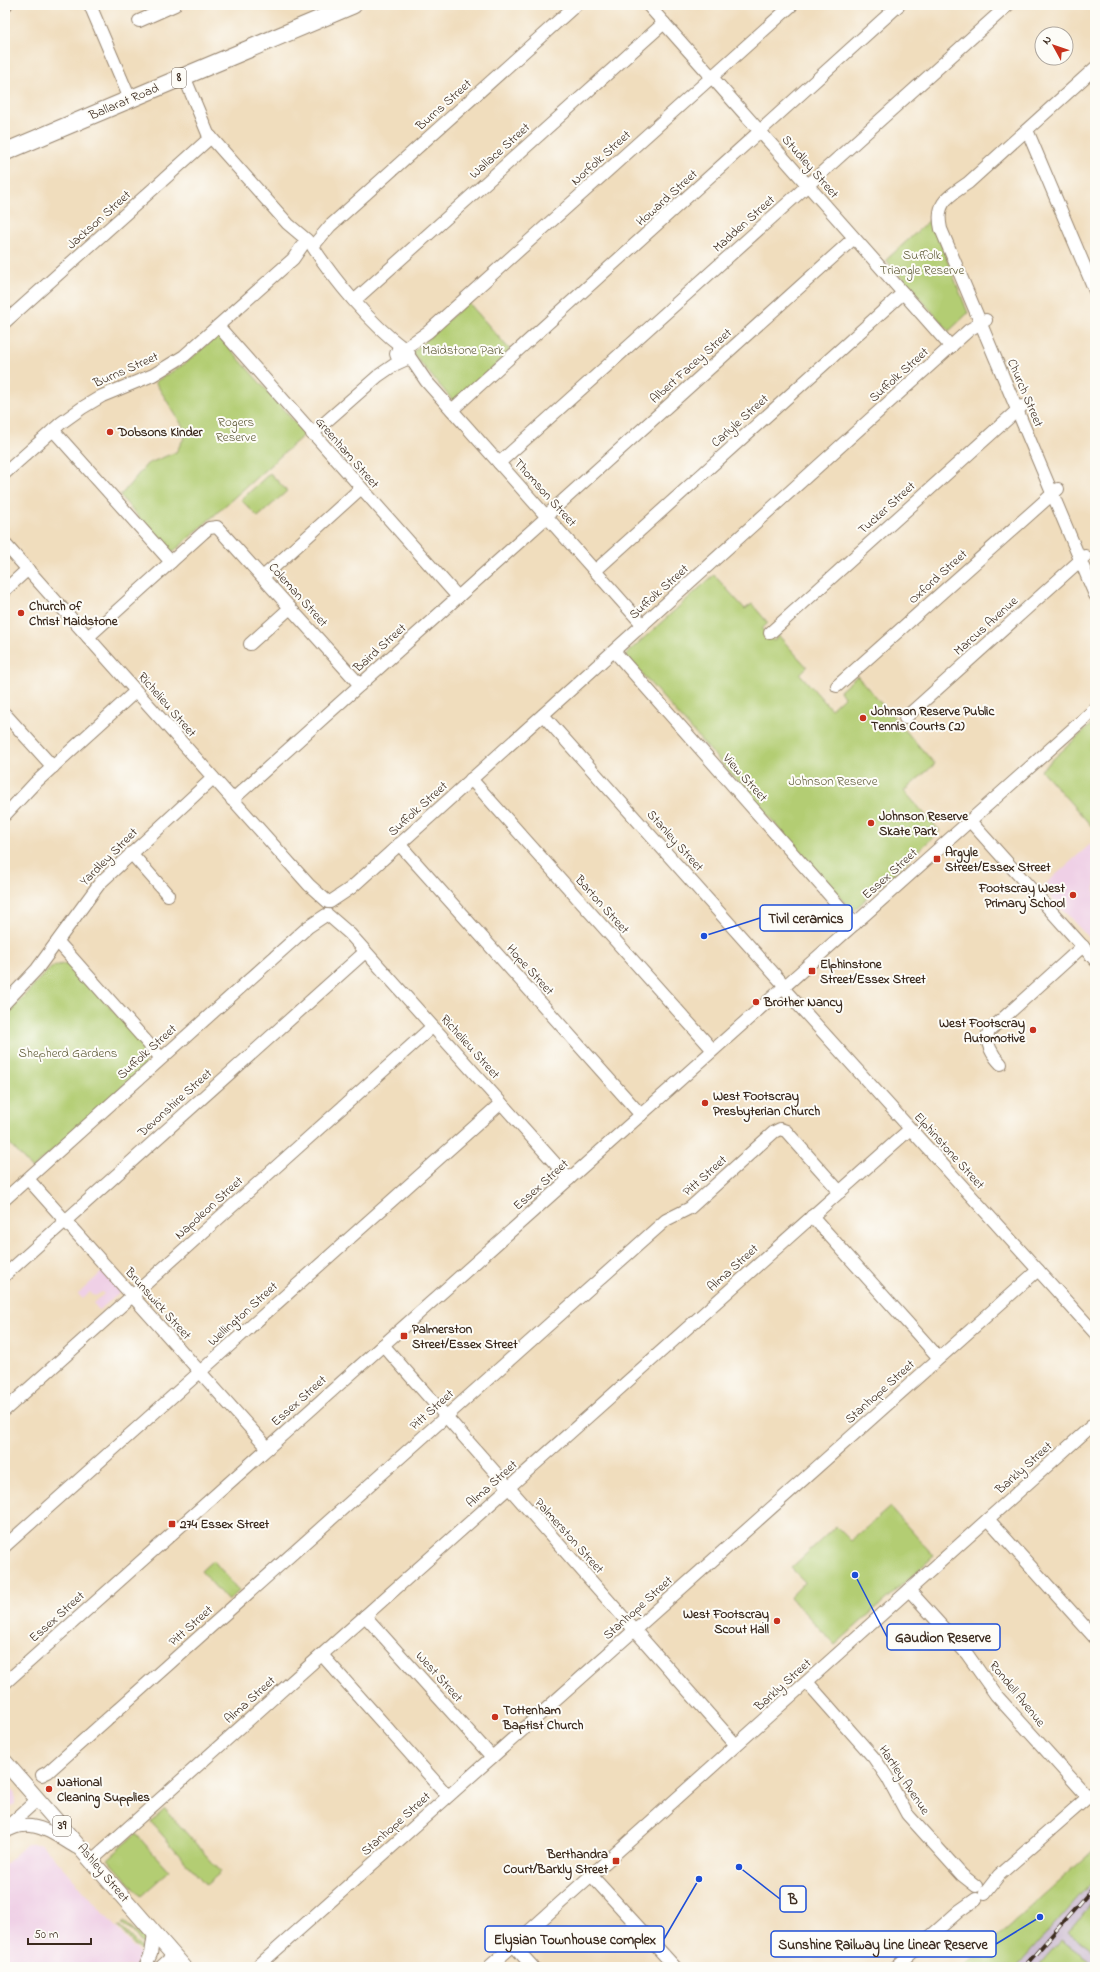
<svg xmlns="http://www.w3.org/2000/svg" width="1100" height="1972" viewBox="0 0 1100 1972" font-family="'Indie Flower',sans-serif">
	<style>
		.built { fill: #efd0e6 }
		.industrial { fill: #cdbed2 }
		.green { fill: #b3cd73; stroke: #777c48 }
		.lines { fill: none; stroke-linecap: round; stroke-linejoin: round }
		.minor-casing { stroke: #96846e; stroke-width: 14 }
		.major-casing { stroke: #96846e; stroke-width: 17 }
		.highway-casing { stroke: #96846e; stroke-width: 19 }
		.minor { stroke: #fff; stroke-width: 12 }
		.major { stroke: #fff; stroke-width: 15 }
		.highway { stroke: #fff; stroke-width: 17 }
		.rail-casing { stroke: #3b2a1e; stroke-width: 4 }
		.rail { stroke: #fdfcf7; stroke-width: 2.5; stroke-dasharray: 8; stroke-linecap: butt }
		.poi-dot { fill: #c8321e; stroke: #fdfcf7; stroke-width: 1.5 }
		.labels { text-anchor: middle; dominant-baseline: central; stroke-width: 4; stroke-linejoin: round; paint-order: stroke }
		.shield { fill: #fdfcf7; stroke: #75695f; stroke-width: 1 }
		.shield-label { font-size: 12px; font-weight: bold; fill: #3b2a1e }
		.street-label { font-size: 13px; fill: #3b2a1e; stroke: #fdfcf7 }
		.park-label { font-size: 13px; fill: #5f5b38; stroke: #fdfcf7 }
		.poi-label { font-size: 13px; font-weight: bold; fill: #3b2a1e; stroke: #fdfcf7; text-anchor: start }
		.leader { fill: none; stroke: #1d4ed8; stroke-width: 1.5 }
		.callout-dot { fill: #1d4ed8; stroke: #fdfcf7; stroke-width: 1.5 }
		.callout { fill: #fdfcf7; stroke: #1d4ed8; stroke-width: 1.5 }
		.callout-label { font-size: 14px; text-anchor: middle; font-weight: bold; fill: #3b2a1e }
	</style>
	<rect width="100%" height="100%" fill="#fdfcf7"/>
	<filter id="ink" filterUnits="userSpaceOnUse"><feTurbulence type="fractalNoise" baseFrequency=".025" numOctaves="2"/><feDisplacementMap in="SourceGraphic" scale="8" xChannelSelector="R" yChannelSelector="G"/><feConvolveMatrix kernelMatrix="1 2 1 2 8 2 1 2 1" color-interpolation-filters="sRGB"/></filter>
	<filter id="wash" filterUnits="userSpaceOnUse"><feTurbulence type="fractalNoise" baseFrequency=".012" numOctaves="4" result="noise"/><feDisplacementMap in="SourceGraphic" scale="16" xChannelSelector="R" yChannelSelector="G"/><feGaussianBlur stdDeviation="0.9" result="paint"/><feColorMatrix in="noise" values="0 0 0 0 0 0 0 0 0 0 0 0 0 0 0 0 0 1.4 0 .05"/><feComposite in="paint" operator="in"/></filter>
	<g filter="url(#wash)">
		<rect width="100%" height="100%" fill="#f0ddbd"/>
		<!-- built -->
		<g class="built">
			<path d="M1095,840V945L1042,887Z"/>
			<path d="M103,1271L121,1292L99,1310L93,1303L104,1294L102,1292L95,1296L90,1292L83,1299L78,1294Z"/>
			<path d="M5,1782L15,1793V1804L5,1813Z"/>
			<path d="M27,1844H42L151,1967H5V1864Z"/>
		</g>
		<!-- industrial -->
		<path class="industrial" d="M1095,1878V1967H1017L1027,1956Z"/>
		<!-- green -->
		<g class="green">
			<path d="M931,219L968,313L949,331L886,260Z"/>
			<path d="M468,302L511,351L454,402L412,353Z"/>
			<path d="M218,335L305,434L171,554L120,496L147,464L176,452L187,433L155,382L186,363Z"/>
			<path d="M270,473L287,491L258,517L241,500Z"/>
			<path d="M714,575L745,609L752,604L768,623L762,629L773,641L779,636L807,667L800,674L831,709L844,697L840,691L857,676L935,764L904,791L940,831L853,911L625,655Z"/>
			<path d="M1095,721V830L1041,770Z"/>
			<path d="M70,963L145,1046V1066L32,1169L5,1138V1017C17,1006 44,970 55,966C60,964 66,964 70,963Z"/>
			<path d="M890,1507L934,1556L835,1645L790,1597L805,1582L791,1568L836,1526L851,1541Z"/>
			<path d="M213,1560L239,1591L228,1601L201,1571Z"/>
			<path d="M165,1809L221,1872L206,1885L151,1822Z"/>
			<path d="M136,1834L169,1871L141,1896L108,1859Z"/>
			<path d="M1095,1849V1878L1017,1967H963Z"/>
			<path d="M1095,1900V1952L1068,1933Z"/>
			<path d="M124,1922L145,1939L147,1951L133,1932L122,1924Z"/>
			<path d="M120,1926L141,1948L140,1951L118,1927Z"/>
			<path d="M1061,1940L1089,1960L1083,1967H1037Z"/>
		</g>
	</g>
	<g filter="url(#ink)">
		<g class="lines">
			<defs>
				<g id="minor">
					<path d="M5,5H6"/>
					<path d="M90,5L130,99"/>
					<path d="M648,5L951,347"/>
					<path d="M139,21L175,5"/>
					<path d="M1095,68L968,183C948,197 935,202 941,229L1095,595"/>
					<path d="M184,76L208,134L288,224L307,240"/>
					<path d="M1027,130L1095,291"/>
					<path d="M313,246L330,226L576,5"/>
					<path d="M313,247C335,281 370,323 402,347"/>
					<path d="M355,300L664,23"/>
					<path d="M5,322L211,137"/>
					<path d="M218,326L458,597"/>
					<path d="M405,348L428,332L792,5"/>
					<path d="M409,356L426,381L643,625"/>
					<path d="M452,410L899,5"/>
					<path d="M53,430L171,562"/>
					<path d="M312,434L378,376L394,365L407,359L409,353L404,347L398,349L396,354L398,359L402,361"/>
					<path d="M499,463L1008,5"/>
					<path d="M5,473L61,423L82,408L102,396L153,375L184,356L293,259L302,246"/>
					<path d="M546,516L854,238"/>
					<path d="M5,544L309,885L328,902"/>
					<path d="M595,571L903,293"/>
					<path d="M263,577L360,489"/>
					<path d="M5,590L28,569"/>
					<path d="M770,633L1022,406"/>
					<path d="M88,637L203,533L209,528L217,527L360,685"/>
					<path d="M250,644L290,608"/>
					<path d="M614,651L855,924"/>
					<path d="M837,686L1058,489"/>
					<path d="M5,714L53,767"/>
					<path d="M543,715L785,986"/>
					<path d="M905,718L1085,556"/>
					<path d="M471,779L713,1050"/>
					<path d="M232,800L547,517"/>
					<path d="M5,815L34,784L136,691"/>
					<path d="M970,821L1095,960"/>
					<path d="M399,844L641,1115"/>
					<path d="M131,853L168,895"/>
					<path d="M330,902L351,888L969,330L986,320"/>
					<path d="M328,915L350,934L569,1179"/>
					<path d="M58,942L161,1058"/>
					<path d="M783,988L1095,1333"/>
					<path d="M5,1003L37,969L100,883L213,778"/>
					<path d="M1001,1064C993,1056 984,1042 989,1031L1083,946"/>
					<path d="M28,1179L268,1448"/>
					<path d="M5,1199L308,927L326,915"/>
					<path d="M812,1216L939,1358"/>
					<path d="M5,1275L365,952"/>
					<path d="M383,1345L736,1745"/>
					<path d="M5,1410L432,1027"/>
					<path d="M988,1519L1095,1638"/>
					<path d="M5,1546L501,1103"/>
					<path d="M909,1590L967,1654L996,1695L1088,1797"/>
					<path d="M365,1616L492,1757"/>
					<path d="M322,1655L448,1796"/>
					<path d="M807,1682L874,1758L887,1777L907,1814L962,1875L976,1886"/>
					<path d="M5,1683L1095,709"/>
					<path d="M42,1775L48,1772L666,1220L690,1208L774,1132L780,1129L786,1131L840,1192"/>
					<path d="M5,1829L38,1799"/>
					<path d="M5,1832C11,1829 17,1826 23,1826C42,1824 61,1839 77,1848"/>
					<path d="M92,1860L910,1129"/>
					<path d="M591,1875L675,1967"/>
					<path d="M985,1893L999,1875L1095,1791"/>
					<path d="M513,1945L533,1967"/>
					<path d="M145,1967L151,1954L154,1933"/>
					<path d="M161,1967L174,1955"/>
					<path d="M257,1967L1038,1270"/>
					<path d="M489,1967L1095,1423"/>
					<path d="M896,1967L959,1911L976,1899"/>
				</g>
				<path id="major" d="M5,1762L184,1967"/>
				<path id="highway" d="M5,152L353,5"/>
			</defs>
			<!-- minor casing -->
			<use href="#minor" class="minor-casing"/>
			<!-- major casing -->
			<use href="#major" class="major-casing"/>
			<!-- highway casing -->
			<use href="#highway" class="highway-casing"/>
			<!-- minor -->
			<use href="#minor" class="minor"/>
			<!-- major -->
			<use href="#major" class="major"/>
			<!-- highway -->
			<use href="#highway" class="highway"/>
			<defs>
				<path id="rail" d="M1024,1967L1095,1886"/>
			</defs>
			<!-- rail casing -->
			<use href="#rail" class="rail-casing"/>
			<!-- rail -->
			<use href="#rail" class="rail"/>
		</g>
	</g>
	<!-- markers -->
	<g class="poi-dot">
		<circle cx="110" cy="432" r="4"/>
		<circle cx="21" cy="613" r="4"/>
		<circle cx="863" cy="718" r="4"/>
		<circle cx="871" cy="823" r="4"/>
		<rect x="933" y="855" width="8" height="8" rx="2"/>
		<circle cx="1073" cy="895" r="4"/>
		<rect x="808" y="967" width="8" height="8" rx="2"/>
		<circle cx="756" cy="1002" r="4"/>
		<circle cx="1033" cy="1030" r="4"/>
		<circle cx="705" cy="1103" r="4"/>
		<rect x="400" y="1332" width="8" height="8" rx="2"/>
		<rect x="168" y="1520" width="8" height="8" rx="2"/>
		<circle cx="777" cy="1621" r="4"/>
		<circle cx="495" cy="1717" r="4"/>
		<circle cx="49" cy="1789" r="4"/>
		<rect x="612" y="1857" width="8" height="8" rx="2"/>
	</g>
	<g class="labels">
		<!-- shield labels -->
		<g class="shield">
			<rect x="172" y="68" width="14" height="20" rx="3"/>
			<rect x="53" y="1816" width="18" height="20" rx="3"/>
		</g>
		<g class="shield-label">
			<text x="179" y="78">8</text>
			<text x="62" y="1826">39</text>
		</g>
		<!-- street labels -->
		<g class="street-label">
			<text transform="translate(124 102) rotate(-23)">Ballarat Road</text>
			<text transform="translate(444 105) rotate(-42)">Burns Street</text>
			<text transform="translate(500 151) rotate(-42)">Wallace Street</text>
			<text transform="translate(601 158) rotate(-42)">Norfolk Street</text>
			<text transform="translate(810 167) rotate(49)">Studley Street</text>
			<text transform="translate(667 198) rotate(-42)">Howard Street</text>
			<text transform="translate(99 220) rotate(-42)">Jackson Street</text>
			<text transform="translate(744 224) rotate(-42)">Madden Street</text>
			<text transform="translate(691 366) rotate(-42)">Albert Facey Street</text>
			<text transform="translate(126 370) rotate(-24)">Burns Street</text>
			<text transform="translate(899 375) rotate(-42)">Suffolk Street</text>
			<text transform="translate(1025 393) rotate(67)">Church Street</text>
			<text transform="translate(740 421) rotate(-42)">Carlyle Street</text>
			<text transform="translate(347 453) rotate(49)">Greenham Street</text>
			<text transform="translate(545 493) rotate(48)">Thomson Street</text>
			<text transform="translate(887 508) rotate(-42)">Tucker Street</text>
			<text transform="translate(938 577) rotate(-42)">Oxford Street</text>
			<text transform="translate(659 592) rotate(-42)">Suffolk Street</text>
			<text transform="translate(298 595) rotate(48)">Coleman Street</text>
			<text transform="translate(986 626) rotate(-42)">Marcus Avenue</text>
			<text transform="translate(380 648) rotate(-42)">Baird Street</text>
			<text transform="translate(167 705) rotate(49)">Richelieu Street</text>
			<text transform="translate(745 778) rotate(48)">View Street</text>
			<text transform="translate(418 809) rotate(-42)">Suffolk Street</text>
			<text transform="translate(675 841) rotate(48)">Stanley Street</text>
			<text transform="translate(109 857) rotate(-45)">Yardley Street</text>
			<text transform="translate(890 874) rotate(-42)">Essex Street</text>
			<text transform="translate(602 905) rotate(48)">Barton Street</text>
			<text transform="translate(530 970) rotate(48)">Hope Street</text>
			<text transform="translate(470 1047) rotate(48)">Richelieu Street</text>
			<text transform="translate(147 1052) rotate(-42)">Suffolk Street</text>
			<text transform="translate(175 1103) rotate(-42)">Devonshire Street</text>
			<text transform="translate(949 1151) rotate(48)">Elphinstone Street</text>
			<text transform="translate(705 1176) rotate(-42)">Pitt Street</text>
			<text transform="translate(541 1185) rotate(-42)">Essex Street</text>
			<text transform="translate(209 1208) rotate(-42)">Napoleon Street</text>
			<text transform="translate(733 1268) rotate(-42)">Alma Street</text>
			<text transform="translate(158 1304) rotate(48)">Brunswick Street</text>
			<text transform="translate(243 1314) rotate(-42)">Wellington Street</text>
			<text transform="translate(880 1392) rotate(-42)">Stanhope Street</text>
			<text transform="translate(299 1401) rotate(-42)">Essex Street</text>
			<text transform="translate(432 1410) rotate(-42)">Pitt Street</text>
			<text transform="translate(1024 1468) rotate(-42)">Barkly Street</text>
			<text transform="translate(492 1484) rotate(-42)">Alma Street</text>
			<text transform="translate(569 1536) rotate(48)">Palmerston Street</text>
			<text transform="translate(638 1608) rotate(-42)">Stanhope Street</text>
			<text transform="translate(57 1617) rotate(-42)">Essex Street</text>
			<text transform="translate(191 1626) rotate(-42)">Pitt Street</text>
			<text transform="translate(439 1677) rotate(48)">West Street</text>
			<text transform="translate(783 1685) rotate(-42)">Barkly Street</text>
			<text transform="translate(1017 1694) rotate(51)">Rondell Avenue</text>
			<text transform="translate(250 1700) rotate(-42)">Alma Street</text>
			<text transform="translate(904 1780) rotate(56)">Hartley Avenue</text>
			<text transform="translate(396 1824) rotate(-42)">Stanhope Street</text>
			<text transform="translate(103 1873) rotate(50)">Ashley Street</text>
		</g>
		<!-- park labels -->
		<g class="park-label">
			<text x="922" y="255">Suffolk<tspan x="922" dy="15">Triangle Reserve</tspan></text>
			<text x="463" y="350">Maidstone Park</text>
			<text x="236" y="422">Rogers<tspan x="236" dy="15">Reserve</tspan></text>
			<text x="833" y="781">Johnson Reserve</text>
			<text x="68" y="1053">Shepherd Gardens</text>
		</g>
		<!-- poi labels -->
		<g class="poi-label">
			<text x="118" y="432">Dobsons Kinder</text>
			<text x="29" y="606">Church of<tspan x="29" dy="15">Christ Maidstone</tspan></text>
			<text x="871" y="711">Johnson Reserve Public<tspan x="871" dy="15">Tennis Courts (2)</tspan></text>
			<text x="879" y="816">Johnson Reserve<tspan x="879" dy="15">Skate Park</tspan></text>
			<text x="945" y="852">Argyle<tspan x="945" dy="15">Street/Essex Street</tspan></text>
			<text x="1065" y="888" text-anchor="end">Footscray West<tspan x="1065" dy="15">Primary School</tspan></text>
			<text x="820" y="964">Elphinstone<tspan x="820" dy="15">Street/Essex Street</tspan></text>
			<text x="764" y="1002">Brother Nancy</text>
			<text x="1025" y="1023" text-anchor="end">West Footscray<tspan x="1025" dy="15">Automotive</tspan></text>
			<text x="713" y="1096">West Footscray<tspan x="713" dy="15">Presbyterian Church</tspan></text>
			<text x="412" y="1329">Palmerston<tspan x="412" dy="15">Street/Essex Street</tspan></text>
			<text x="180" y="1524">274 Essex Street</text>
			<text x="769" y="1614" text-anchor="end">West Footscray<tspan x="769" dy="15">Scout Hall</tspan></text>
			<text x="503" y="1710">Tottenham<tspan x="503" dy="15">Baptist Church</tspan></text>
			<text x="57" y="1782">National<tspan x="57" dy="15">Cleaning Supplies</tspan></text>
			<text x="608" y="1854" text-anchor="end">Berthandra<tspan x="608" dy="15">Court/Barkly Street</tspan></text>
		</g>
	</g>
	<!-- callouts -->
	<path class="leader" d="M704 936L760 918M855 1575L887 1637M739 1867L780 1899M699 1879L664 1939M1040 1917L996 1944"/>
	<g class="callout-dot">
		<circle cx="704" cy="936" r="4"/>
		<circle cx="855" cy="1575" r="4"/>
		<circle cx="739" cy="1867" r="4"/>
		<circle cx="699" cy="1879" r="4"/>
		<circle cx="1040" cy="1917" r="4"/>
	</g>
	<g class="callout">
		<rect x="760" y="905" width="92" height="26" rx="4"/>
		<rect x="887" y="1624" width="113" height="26" rx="4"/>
		<rect x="780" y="1886" width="26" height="26" rx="4"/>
		<rect x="485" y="1926" width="179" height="26" rx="4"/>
		<rect x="771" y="1931" width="225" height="26" rx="4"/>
	</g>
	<g class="callout-label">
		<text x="806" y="923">Tivil ceramics</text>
		<text x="943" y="1642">Gaudion Reserve</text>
		<text x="793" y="1904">B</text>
		<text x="575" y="1944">Elysian Townhouse complex</text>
		<text x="883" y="1949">Sunshine Railway Line Linear Reserve</text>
	</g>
	<!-- margin -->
	<rect width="1100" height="1972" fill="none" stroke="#fdfcf7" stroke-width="20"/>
	<!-- north arrow -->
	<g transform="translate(1054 46) rotate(310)"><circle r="19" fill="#fdfcf7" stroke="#afa8a0"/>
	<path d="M0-3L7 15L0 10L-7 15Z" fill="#c8321e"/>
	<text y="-6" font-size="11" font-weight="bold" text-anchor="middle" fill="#3b2a1e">N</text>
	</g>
	<!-- scale -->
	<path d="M28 1938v6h63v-6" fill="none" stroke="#3b2a1e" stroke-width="2"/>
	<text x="34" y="1938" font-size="12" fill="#3b2a1e" stroke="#fdfcf7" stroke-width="3" paint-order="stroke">50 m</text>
</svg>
